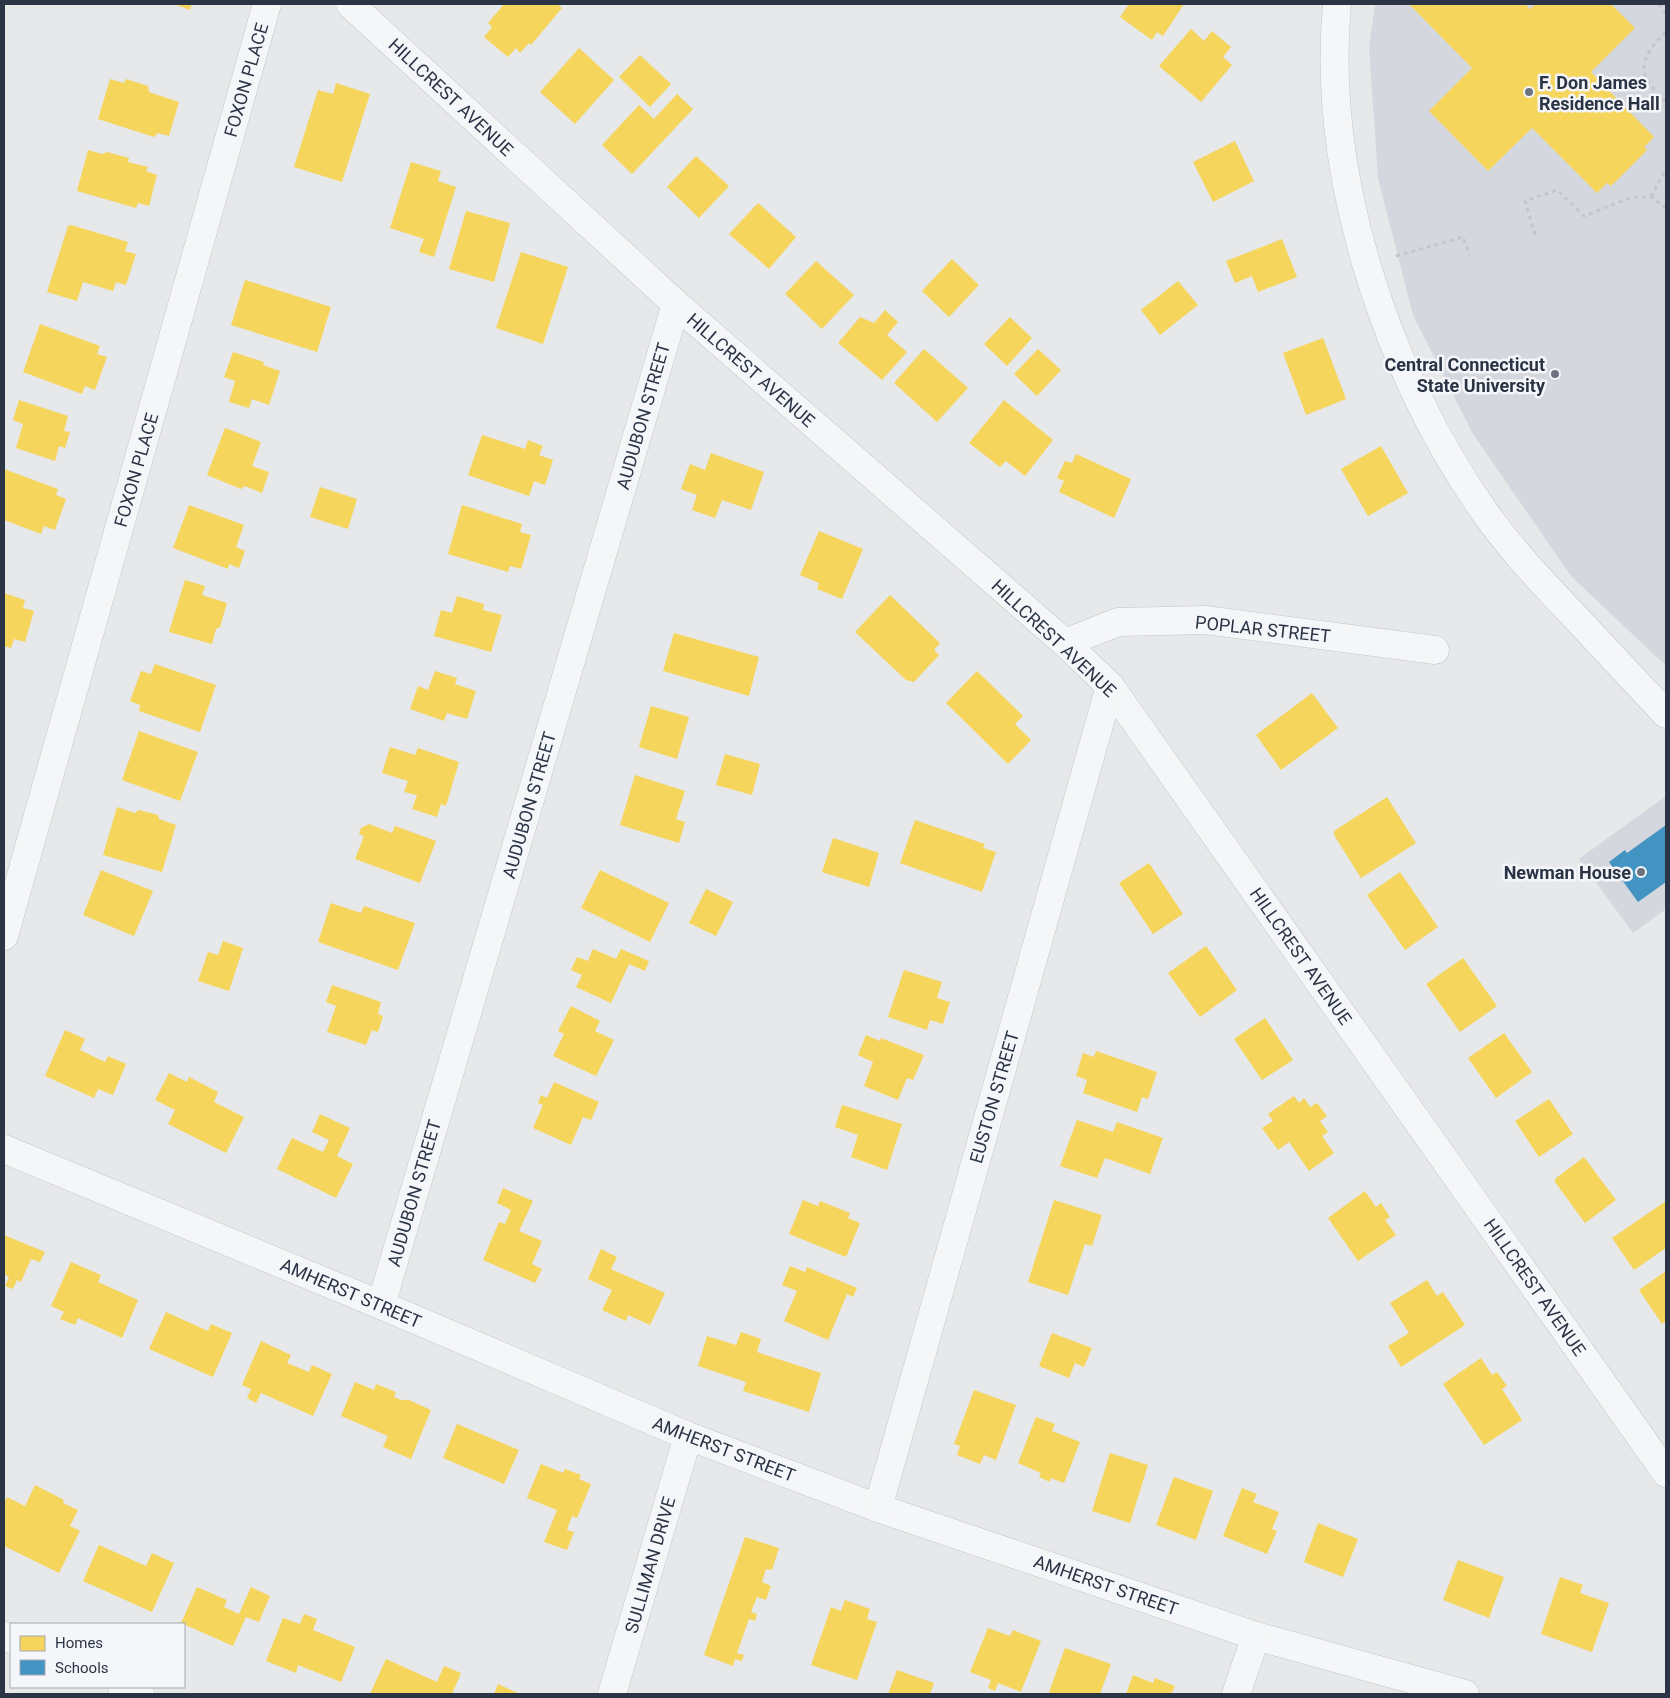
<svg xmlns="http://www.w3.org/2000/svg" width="1670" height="1698" viewBox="0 0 1670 1698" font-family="Roboto,sans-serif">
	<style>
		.built { fill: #d4d7dd }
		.homes { fill: #f6d55c }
		.schools { fill: #4393c3 }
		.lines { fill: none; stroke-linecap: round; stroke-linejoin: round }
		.minor-casing { stroke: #c4c6c8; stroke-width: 29 }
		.path { stroke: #c5c6ca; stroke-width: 3; stroke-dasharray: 4 4; stroke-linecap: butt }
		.minor { stroke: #f5f6f7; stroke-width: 28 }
		.poi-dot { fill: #6c737f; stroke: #f4f6f9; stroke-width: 2 }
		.labels { text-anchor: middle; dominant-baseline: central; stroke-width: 5; stroke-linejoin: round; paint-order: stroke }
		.street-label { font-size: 18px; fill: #2b3445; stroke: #f4f6f9 }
		.poi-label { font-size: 18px; font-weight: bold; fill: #2b3445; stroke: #f4f6f9; text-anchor: end }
	</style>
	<rect width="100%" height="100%" fill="#e6e8ea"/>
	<!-- built -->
	<g class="built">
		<path d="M1375,4H1666V666L1571,576L1473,434L1413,315L1378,178L1369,47Z"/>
		<path d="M1666,796V909L1633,933L1579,859Z"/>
	</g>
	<!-- homes -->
	<g class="homes">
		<path d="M174,4H192L190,10Z"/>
		<path d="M504,4H557L562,8L531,45L529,43L520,53L516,48L508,57L484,37L492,27L488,23Z"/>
		<path d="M1129,4H1184L1163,36L1157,32L1152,40L1120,17Z"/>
		<path d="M1409,4H1525L1530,9L1536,4H1611L1635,28L1591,72L1654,137L1644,147L1647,150L1611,186L1607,183L1597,193L1532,128L1488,171L1429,111L1472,68Z"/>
		<path d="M1191,29L1204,41L1212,31L1231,47L1223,57L1232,65L1201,102L1159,66Z"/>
		<path d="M579,48L614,80L575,124L540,92Z"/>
		<path d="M640,55L671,84L650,107L619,77Z"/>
		<path d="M110,79L124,83L126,79L148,86L149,92L179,102L169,136L158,133L154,137L98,119Z"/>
		<path d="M336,83L370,94L342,182L294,167L318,90L333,94Z"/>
		<path d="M677,94L693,109L632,174L602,145L639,105L654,119Z"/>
		<path d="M1235,141L1254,181L1213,202L1193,162Z"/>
		<path d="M88,150L102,154L107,152L129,158L128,162L148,167L146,171L157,175L149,206L138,203L136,208L77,191Z"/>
		<path d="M696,156L729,186L699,218L667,187Z"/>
		<path d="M411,162L441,171L438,181L456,187L434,257L419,252L424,239L390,228Z"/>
		<path d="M758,203L796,237L769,269L729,234Z"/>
		<path d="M466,211L510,223L494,282L449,269Z"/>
		<path d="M71,225L128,242L125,251L136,254L126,285L116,282L113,291L83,282L77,301L47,292L68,226Z"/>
		<path d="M1282,239L1297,277L1258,292L1252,276L1235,283L1226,261Z"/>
		<path d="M521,252L568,267L543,344L496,328Z"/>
		<path d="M952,259L979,285L949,317L922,291Z"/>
		<path d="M816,261L854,295L822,329L785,294Z"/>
		<path d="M245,280L331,307L317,352L231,325Z"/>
		<path d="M1178,281L1198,305L1160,335L1141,310Z"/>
		<path d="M885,310L898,322L887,335L907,352L882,380L838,343L860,317L874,323Z"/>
		<path d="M1010,317L1032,338L1007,366L984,344Z"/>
		<path d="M40,324L100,346L97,354L107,357L95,390L85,386L82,394L23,372Z"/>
		<path d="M1323,338L1346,399L1306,415L1283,353Z"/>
		<path d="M924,349L968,388L937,422L894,383Z"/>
		<path d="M1038,349L1061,370L1037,396L1014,374Z"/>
		<path d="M233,352L264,362L263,365L280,371L269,405L252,399L249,408L229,402L235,381L224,377Z"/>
		<path d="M19,400L68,416L64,431L70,432L65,448L59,446L55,461L16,448L23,424L13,420Z"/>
		<path d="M1004,400L1053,440L1025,476L1006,461L1000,467L969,443Z"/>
		<path d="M225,428L261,442L252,466L269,472L262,493L245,486L241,489L207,475Z"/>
		<path d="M482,435L525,449L528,440L543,446L539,455L553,460L545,485L534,481L529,496L468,475Z"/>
		<path d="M1381,446L1408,493L1368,516L1341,469Z"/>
		<path d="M711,453L764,472L751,510L722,500L715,518L692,510L697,495L681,489L690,464L705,470Z"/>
		<path d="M1076,454L1131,479L1114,518L1059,492L1064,481L1057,478L1065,461L1072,463Z"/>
		<path d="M4,469L58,489L56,495L66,499L55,530L44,526L41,534L4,520Z"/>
		<path d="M320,487L357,499L348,529L310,517Z"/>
		<path d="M189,505L244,525L236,547L245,551L239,568L229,564L228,569L173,548Z"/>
		<path d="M462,505L522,524L520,532L531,535L521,569L510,566L508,572L448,554Z"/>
		<path d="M819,531L863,549L842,599L817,589L819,583L800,575Z"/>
		<path d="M185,580L205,586L202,595L227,603L220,627L216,629L212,644L169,632Z"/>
		<path d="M4,593L25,600L23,608L34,611L25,642L14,639L11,648L4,646Z"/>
		<path d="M890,595L940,643L934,650L939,655L914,682L906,680L855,632Z"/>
		<path d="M457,596L484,604L483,610L502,615L491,652L434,636L441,610L452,613Z"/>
		<path d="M674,633L759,657L749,696L663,671Z"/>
		<path d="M155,664L216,685L200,732L139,711L140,705L130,701L141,671L151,674Z"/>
		<path d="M435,671L457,678L455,684L476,691L467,719L447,713L444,721L410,709L418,686L428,690Z"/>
		<path d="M977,671L1023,716L1015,724L1031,740L1008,764L946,703Z"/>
		<path d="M1312,693L1338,728L1281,770L1256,735Z"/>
		<path d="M651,706L689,717L677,759L639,747Z"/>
		<path d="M139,731L198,752L180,801L122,780Z"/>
		<path d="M390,747L415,755L418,748L459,762L446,806L441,804L437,817L412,809L417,795L404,792L408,781L382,773Z"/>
		<path d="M725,754L760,764L752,795L716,785Z"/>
		<path d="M635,775L685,791L676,819L685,822L679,843L620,825Z"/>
		<path d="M1387,797L1416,843L1361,878L1334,835V831Z"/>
		<path d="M117,807L135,813L139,810L158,815L159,819L176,825L162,872L103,855Z"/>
		<path d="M915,820L985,844L983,848L996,852L982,892L900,863Z"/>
		<path d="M369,824L392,833L395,826L436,841L420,883L355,859L364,836L359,834L361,828Z"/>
		<path d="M833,838L879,853L869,887L822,872Z"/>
		<path d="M1149,863L1183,914L1153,934L1119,883Z"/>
		<path d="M101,870L153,891L134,936L83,915Z"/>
		<path d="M600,870L669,903L650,942L581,908Z"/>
		<path d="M1400,872L1438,927L1405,950L1367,895Z"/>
		<path d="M706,889L733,902L716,936L689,923Z"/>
		<path d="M331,903L361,913L364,906L415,923L398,970L318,942Z"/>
		<path d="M223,941L243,948L229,991L198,981L208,952L218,955Z"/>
		<path d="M1206,946L1237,990L1200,1017L1168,973Z"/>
		<path d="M593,949L616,959L621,949L649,961L645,971L629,964L611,1003L576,987L582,975L571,970L577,957L588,961Z"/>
		<path d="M1463,958L1497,1006L1460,1032L1426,984Z"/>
		<path d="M904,970L942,982L937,998L950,1002L943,1024L930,1020L927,1030L888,1017Z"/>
		<path d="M332,985L381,1002L378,1014L383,1016L378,1032L372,1030L366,1045L327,1032L336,1006L326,1002Z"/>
		<path d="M571,1006L600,1021L595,1031L614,1040L596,1076L553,1056L564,1034L558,1031Z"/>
		<path d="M1265,1018L1293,1060L1262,1080L1234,1039Z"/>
		<path d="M65,1030L85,1039L80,1050L105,1062L108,1056L126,1064L113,1095L98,1089L94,1098L45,1076Z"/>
		<path d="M1504,1033L1532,1072L1496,1098L1468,1058Z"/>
		<path d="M866,1035L880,1041L881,1038L924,1055L913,1080L907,1078L898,1100L864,1086L873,1062L858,1055Z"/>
		<path d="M1096,1051L1157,1072L1148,1099L1142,1097L1137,1112L1083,1093L1087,1080L1076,1076L1083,1053L1094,1057Z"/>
		<path d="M169,1073L187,1082L189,1077L218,1092L214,1102L244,1117L226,1153L168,1124L175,1110L155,1100Z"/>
		<path d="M554,1082L599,1102L591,1120L583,1117L571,1145L533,1128L543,1105L538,1103L541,1095L547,1098Z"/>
		<path d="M1294,1096L1299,1103L1304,1098L1310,1107L1317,1103L1327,1116L1320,1121L1328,1132L1322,1136L1334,1153L1309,1171L1289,1142L1278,1150L1262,1128L1273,1121L1268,1114Z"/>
		<path d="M1549,1099L1573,1134L1539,1157L1515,1121Z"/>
		<path d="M842,1105L902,1124L887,1170L851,1157L858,1135L835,1127Z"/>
		<path d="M320,1114L350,1128L337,1156L353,1164L336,1198L277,1169L292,1138L323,1152L329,1140L312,1132Z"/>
		<path d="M1077,1120L1113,1132L1117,1122L1163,1138L1150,1174L1105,1158L1097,1178L1060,1166Z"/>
		<path d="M1584,1157L1616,1200L1585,1223L1555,1182V1179Z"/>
		<path d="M503,1188L533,1201L519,1231L542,1241L532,1264L542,1269L535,1283L483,1260L499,1222L505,1224L511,1210L497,1203Z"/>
		<path d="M1365,1191L1376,1207L1381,1203L1390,1217L1385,1220L1396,1235L1358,1261L1328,1218Z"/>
		<path d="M803,1200L818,1206L820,1201L850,1213L848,1218L860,1223L846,1257L789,1234Z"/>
		<path d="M1054,1200L1102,1215L1092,1246L1085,1244L1068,1295L1028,1282Z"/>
		<path d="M1666,1201V1248L1634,1270L1612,1238Z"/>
		<path d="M4,1235L45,1252L40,1262L31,1259L21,1282L17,1280L13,1289L5,1286L9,1277L4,1274Z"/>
		<path d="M601,1249L617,1257L611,1269L665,1293L650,1325L628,1315L626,1321L602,1310L612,1290L588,1279Z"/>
		<path d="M71,1262L101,1275L98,1282L138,1300L122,1338L78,1318L75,1325L60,1319L64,1312L51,1306Z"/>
		<path d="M790,1266L805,1272L807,1267L857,1288L853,1297L847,1294L828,1340L784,1321L797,1291L782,1285Z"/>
		<path d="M1666,1271V1321L1662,1324L1639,1290Z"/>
		<path d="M1427,1280L1437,1296L1443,1292L1465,1325L1401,1367L1388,1346L1409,1333L1390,1303Z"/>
		<path d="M166,1312L208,1331L211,1324L232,1333L213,1377L149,1349Z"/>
		<path d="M741,1332L761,1339L757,1352L821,1373L809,1412L743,1391L746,1382L698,1366L707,1336L736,1345Z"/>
		<path d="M1052,1333L1092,1348L1084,1367L1075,1363L1069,1378L1039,1366Z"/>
		<path d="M261,1341L291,1355L287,1363L309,1372L312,1365L332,1374L313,1416L261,1393L256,1403L247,1398L251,1389L242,1385Z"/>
		<path d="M1481,1358L1492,1375L1497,1372L1507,1386L1502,1389L1522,1420L1484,1445L1443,1384Z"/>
		<path d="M355,1382L374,1390L376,1384L396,1392L394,1397L401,1400H409L431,1410L411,1459L383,1447L388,1436L341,1416Z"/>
		<path d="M974,1390L1016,1405L996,1460L984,1455L980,1464L957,1455L960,1446L954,1444Z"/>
		<path d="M1036,1417L1055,1424L1052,1431L1080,1442L1064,1483L1051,1478L1050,1482L1039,1477L1041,1473L1018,1463Z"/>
		<path d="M457,1424L519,1450L504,1484L443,1458Z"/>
		<path d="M1110,1453L1148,1465L1130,1523L1092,1511Z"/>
		<path d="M541,1464L563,1473L565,1469L581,1475L579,1479L591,1484L577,1518L572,1516L567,1530L574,1532L567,1550L544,1542L557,1510L527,1498Z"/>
		<path d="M1174,1477L1213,1491L1196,1540L1156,1525Z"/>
		<path d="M35,1485L64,1500L63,1503L78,1510L70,1526L80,1531L59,1573L4,1546V1503L7,1497L25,1506Z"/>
		<path d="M1242,1488L1257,1494L1253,1502L1279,1512L1272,1529L1277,1531L1267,1554L1223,1536Z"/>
		<path d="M1318,1523L1358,1539L1343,1577L1304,1562Z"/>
		<path d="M745,1537L779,1548L772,1570L766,1569L762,1582L771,1586L766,1600L757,1597L751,1612L757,1614L755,1621L749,1619L737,1653L744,1655L742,1661L735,1659L733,1666L704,1655Z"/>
		<path d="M99,1545L146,1566L152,1553L174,1563L152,1612L83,1581Z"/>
		<path d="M1458,1560L1504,1577L1489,1618L1443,1600Z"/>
		<path d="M1560,1577L1583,1585L1580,1593L1609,1603L1592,1652L1541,1634Z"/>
		<path d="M197,1587L227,1600L224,1607L239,1614L251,1587L270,1596L259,1622L246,1617L233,1646L181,1623Z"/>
		<path d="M845,1600L870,1609L867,1619L877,1622L857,1680L811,1665L831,1607L841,1611Z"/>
		<path d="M304,1614L317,1619L313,1630L355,1647L341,1682L298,1665L296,1673L266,1661L283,1618L300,1624Z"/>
		<path d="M988,1628L1010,1636L1013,1630L1041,1641L1021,1692L998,1683L995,1691L988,1688L991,1680L970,1672Z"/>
		<path d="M1065,1648L1111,1664L1100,1694H1054L1049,1692Z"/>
		<path d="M386,1659L437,1682L444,1666L461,1673L452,1694H370Z"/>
		<path d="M897,1670L934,1683L930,1694H888Z"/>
		<path d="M1133,1675L1153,1683L1155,1678L1175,1686L1171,1694H1126Z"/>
		<path d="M498,1684L520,1694H494Z"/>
	</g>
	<!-- schools -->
	<path class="schools" d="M1666,825V882L1638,902L1609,862L1625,850L1627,853Z"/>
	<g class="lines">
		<defs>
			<g id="minor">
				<path d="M350,4L676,304L1065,643L1110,686L1666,1473"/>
				<path d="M1337,4C1321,175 1387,375 1486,514C1513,552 1545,585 1577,619C1607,651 1636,682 1666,714"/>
				<path d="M1065,643L1118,622L1205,620L1435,650"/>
				<path d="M4,936L267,4"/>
				<path d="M4,1149L381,1305L688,1436L878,1508L1256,1636L1465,1694"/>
				<path d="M381,1305L676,304"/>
				<path d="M878,1508L1110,686"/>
				<path d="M4,1636L11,1639"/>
				<path d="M122,1687L140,1694"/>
				<path d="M612,1694L688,1436"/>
				<path d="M1236,1694L1256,1636"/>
			</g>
		</defs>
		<!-- minor casing -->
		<use href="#minor" class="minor-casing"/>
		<!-- path -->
		<g class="path">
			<path d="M1658,4L1666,13"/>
			<path d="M1666,32C1639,58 1635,75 1666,101"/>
			<path d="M1651,197L1666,169"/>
			<path d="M1535,235L1525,201L1557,190L1584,216L1632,197H1651L1666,208"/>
			<path d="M1396,256L1463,237L1470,255"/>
		</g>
		<!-- minor -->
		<use href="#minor" class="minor"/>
	</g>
	<!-- markers -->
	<g class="poi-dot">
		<circle cx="1529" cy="92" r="5"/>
		<circle cx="1555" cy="374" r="5"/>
		<circle cx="1641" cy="872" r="5"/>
	</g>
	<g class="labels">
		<!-- street labels -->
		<g class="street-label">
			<text transform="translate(246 80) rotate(-74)">FOXON PLACE</text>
			<text transform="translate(451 97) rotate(43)">HILLCREST AVENUE</text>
			<text transform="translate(751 370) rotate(41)">HILLCREST AVENUE</text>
			<text transform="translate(643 416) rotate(-74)">AUDUBON STREET</text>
			<text transform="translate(136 470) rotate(-74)">FOXON PLACE</text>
			<text transform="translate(1263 629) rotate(6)">POPLAR STREET</text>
			<text transform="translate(1054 638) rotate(43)">HILLCREST AVENUE</text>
			<text transform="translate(529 805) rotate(-74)">AUDUBON STREET</text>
			<text transform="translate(1301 956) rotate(55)">HILLCREST AVENUE</text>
			<text transform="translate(994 1097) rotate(-74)">EUSTON STREET</text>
			<text transform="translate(414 1193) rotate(-74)">AUDUBON STREET</text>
			<text transform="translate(1535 1287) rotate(55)">HILLCREST AVENUE</text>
			<text transform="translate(351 1293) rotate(23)">AMHERST STREET</text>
			<text transform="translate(724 1449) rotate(21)">AMHERST STREET</text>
			<text transform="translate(650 1565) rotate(-74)">SULLIMAN DRIVE</text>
			<text transform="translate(1106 1585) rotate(19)">AMHERST STREET</text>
		</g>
		<!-- poi labels -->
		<g class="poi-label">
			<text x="1539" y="82" text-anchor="start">F. Don James<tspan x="1539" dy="21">Residence Hall</tspan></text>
			<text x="1545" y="364">Central Connecticut<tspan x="1545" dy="21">State University</tspan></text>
			<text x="1631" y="872">Newman House</text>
		</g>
	</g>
	<!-- border -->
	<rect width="1670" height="1698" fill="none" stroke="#2b3445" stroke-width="10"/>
	<!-- legend -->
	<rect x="10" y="1623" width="175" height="65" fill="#f4f6f9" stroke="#a4a8b1"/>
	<rect x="20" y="1636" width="25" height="15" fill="#f6d55c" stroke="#a4a8b1"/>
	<text x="55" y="1648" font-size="15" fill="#2b3445">Homes</text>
	<rect x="20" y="1660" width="25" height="15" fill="#4393c3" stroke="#a4a8b1"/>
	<text x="55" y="1673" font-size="15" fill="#2b3445">Schools</text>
</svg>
